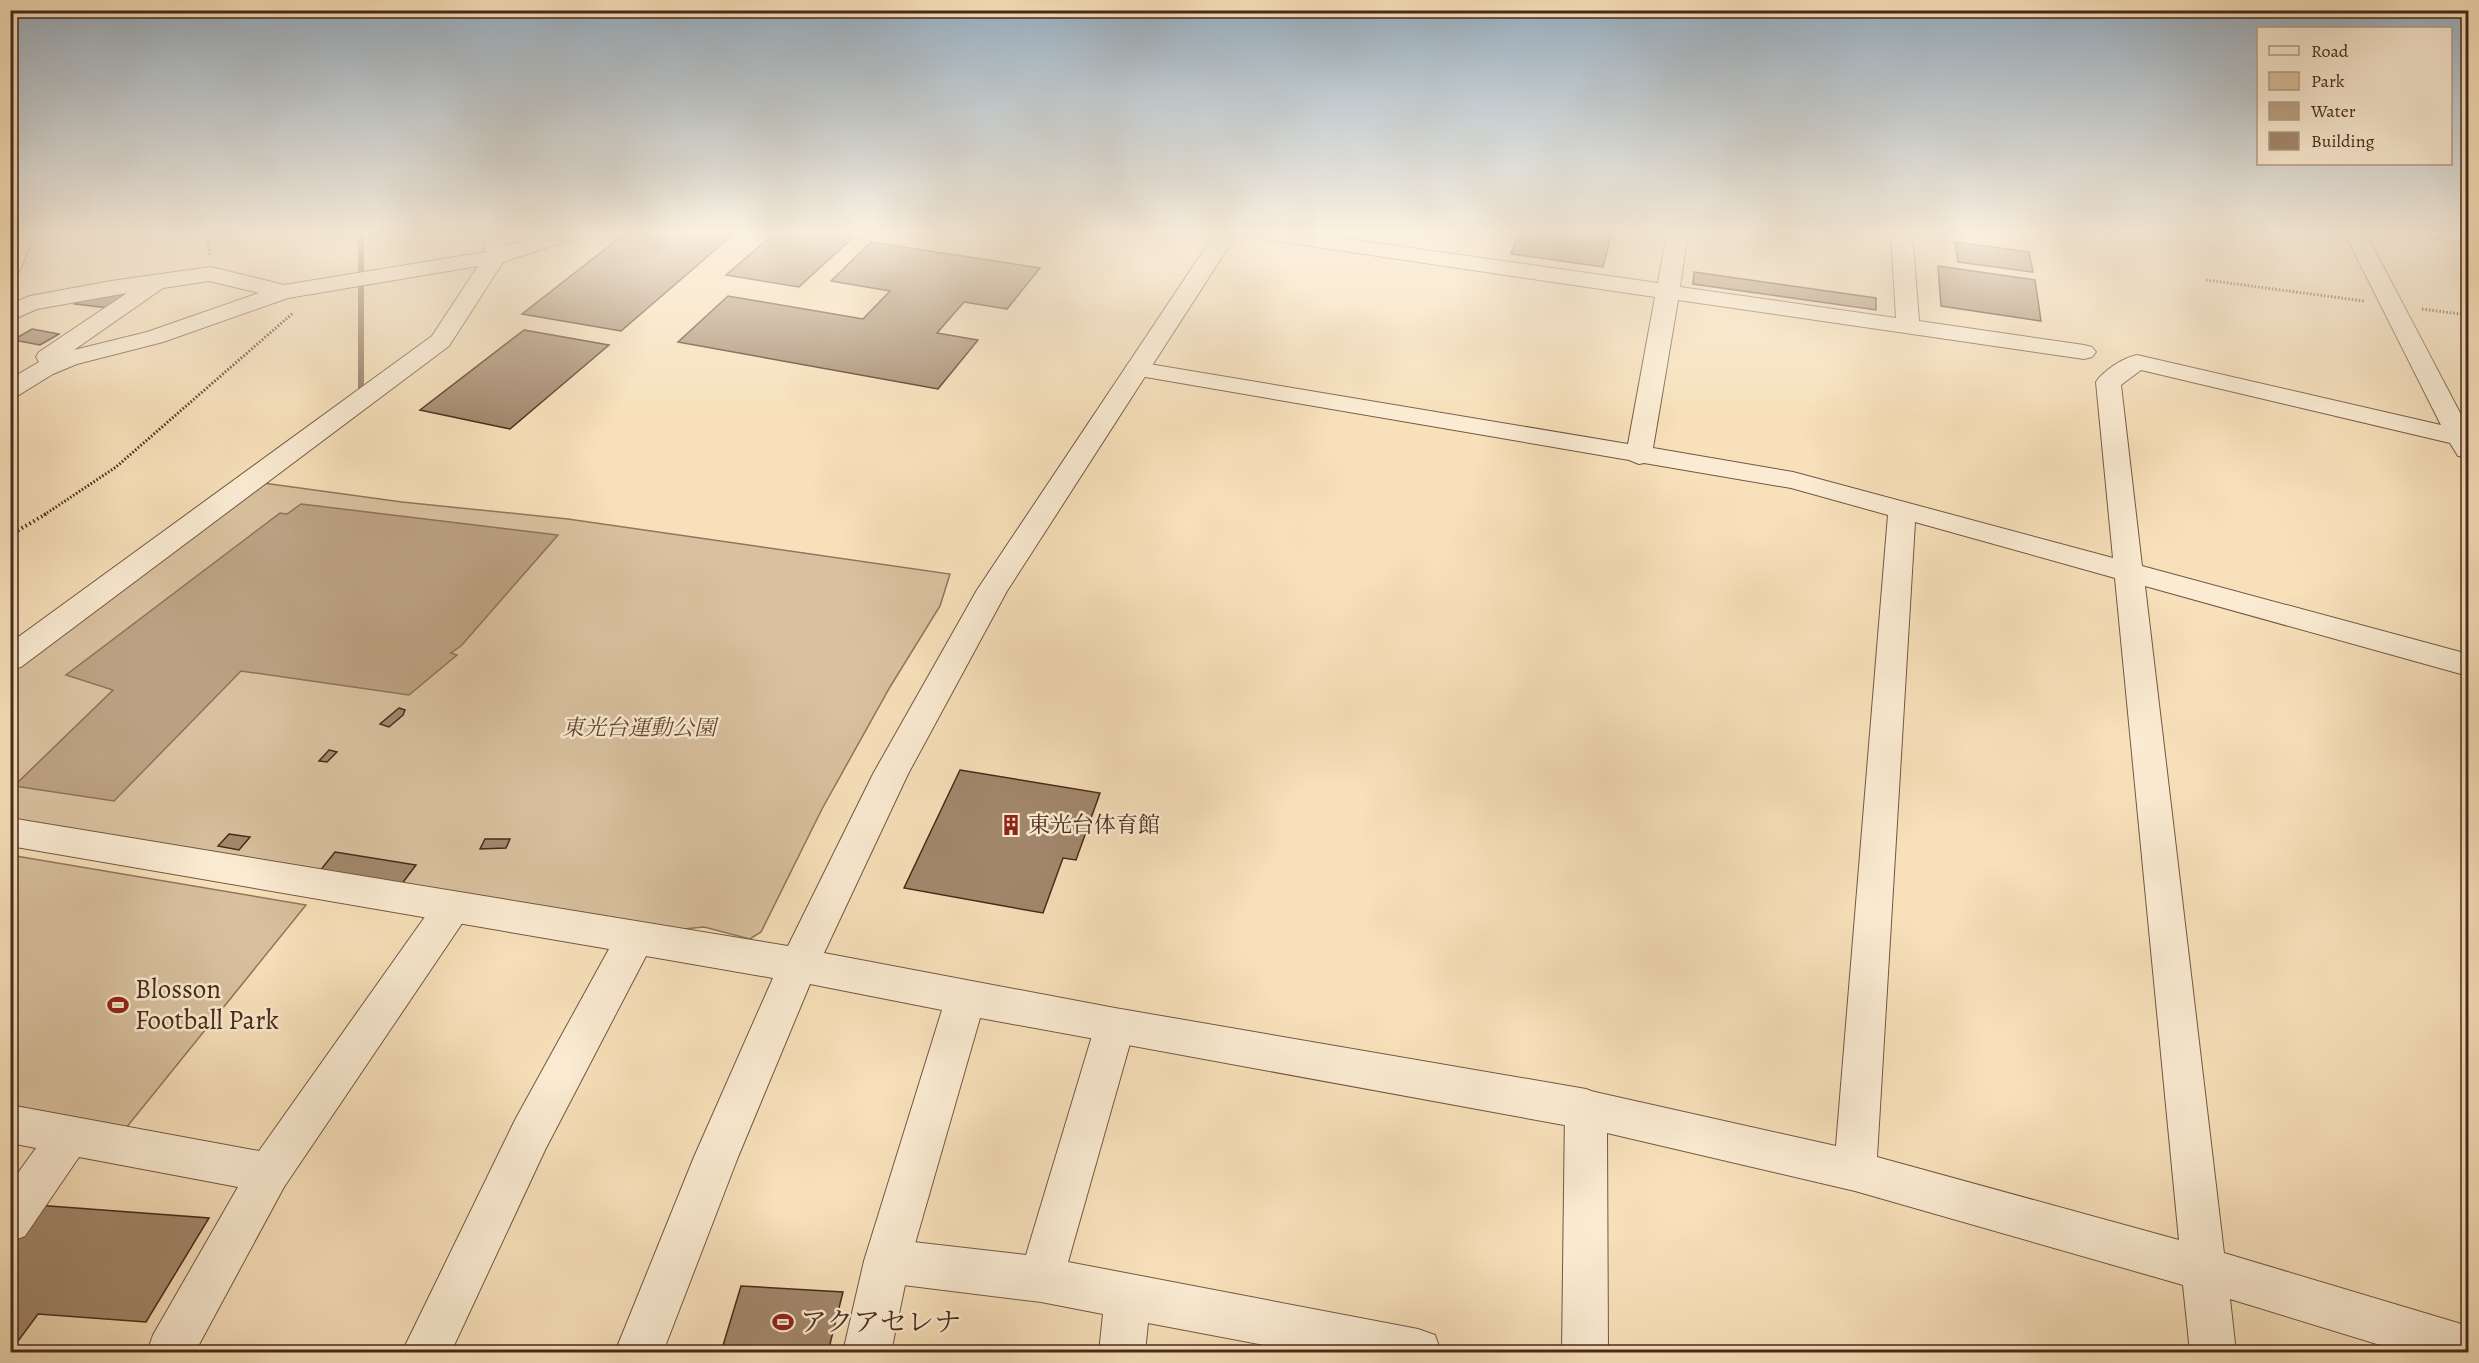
<svg xmlns="http://www.w3.org/2000/svg" width="2479" height="1363" viewBox="0 0 2479 1363" font-family="Alegreya,'Noto Serif JP',serif">
	<style>
		.green { fill: #d9c19f; stroke: #91755c; stroke-width: 1.5 }
		.water { fill: #bca283; stroke: #8e7259; stroke-width: 1.5 }
		.lines { fill: none; stroke-linecap: round; stroke-linejoin: round }
		.stream { stroke: #8e7259; stroke-width: 6 }
		.building { fill: #a3886d; stroke: #492919; stroke-width: 1.5 }
		.minor-casing { stroke: #745741; stroke-width: 2 }
		.tertiary-casing { stroke: #745741; stroke-width: 2 }
		.path-far1 { stroke: #492919; stroke-width: 3; stroke-dasharray: 1.5 2; stroke-linecap: butt }
		.path { stroke: #492919; stroke-width: 4; stroke-dasharray: 1.5 3; stroke-linecap: butt }
		.minor { fill: #faebd2; fill-rule: evenodd }
		.tertiary { fill: #faebd2; fill-rule: evenodd }
		.labels { text-anchor: middle; dominant-baseline: central; stroke-width: 5; stroke-linejoin: round; paint-order: stroke }
		.park-label { font-size: 22px; font-style: italic; fill: #664734; stroke: #faebd2 }
		.poi-label { font-size: 22px; fill: #492919; stroke: #faebd2; text-anchor: start }
		.near-poi-label { font-size: 27px; fill: #492919; stroke: #faebd2; text-anchor: start }
	</style>
	<rect width="100%" height="100%" fill="#f7e0ba"/>
	<filter id="stains"><feTurbulence type="fractalNoise" baseFrequency=".00333" numOctaves="4"/><feColorMatrix values="0 0 0 0 .2 0 0 0 0 .09 0 0 0 0 .02 0 0 0 .5 -.17"/></filter>
	<radialGradient id="worn" r=".72"><stop offset=".6" stop-color="#630" stop-opacity="0"/><stop offset="1" stop-color="#630" stop-opacity=".3"/></radialGradient>
	<!-- green -->
	<g class="green">
		<path d="M256,482L402,502L568,519L950,574L940,606L890,687L822,809L761,932L750,939L704,927L663,931L11,822V669Z"/>
		<path d="M10,855L306,905L126,1128L11,1105Z"/>
	</g>
	<!-- water -->
	<path class="water" d="M301,504L558,535L461,646L451,653L457,655L409,695L241,671L114,801L14,786L113,690L66,675L280,513L287,514Z"/>
	<g class="lines">
		<!-- stream -->
		<g class="stream">
			<path d="M361,232V272"/>
			<path d="M357,395L361,393V280"/>
		</g>
	</g>
	<!-- building -->
	<g class="building">
		<path d="M627,232H736L621,331L522,314Z"/>
		<path d="M776,232H851V239L799,287L726,275Z"/>
		<path d="M1519,232H1612L1603,267L1511,254Z"/>
		<path d="M1820,232H1859V237Z"/>
		<path d="M871,242L1040,268L1007,309L964,302L937,333L978,340L938,389L678,342L728,296L863,319L890,291L831,281Z"/>
		<path d="M1955,242L2029,252L2033,272L1958,262Z"/>
		<path d="M1938,266L2035,280L2041,321L1941,306Z"/>
		<path d="M1694,272L1876,298V310L1693,284Z"/>
		<path d="M102,292L127,295L108,308L75,304L88,296Z"/>
		<path d="M32,329L59,334L40,345L13,340Z"/>
		<path d="M524,330L609,345L510,429L420,410Z"/>
		<path d="M399,708L405,710L403,715L389,727L380,724Z"/>
		<path d="M329,750L337,752L327,762L319,761Z"/>
		<path d="M960,770L1100,793L1076,860L1063,858L1043,913L904,888Z"/>
		<path d="M229,834L250,837L239,850L218,846Z"/>
		<path d="M485,839H510L506,848L480,849Z"/>
		<path d="M335,852L416,865L401,885L319,872Z"/>
		<path d="M36,1205L209,1218L146,1322L38,1314L10,1352V1241Z"/>
		<path d="M741,1286L843,1292L828,1352H721Z"/>
	</g>
	<g class="lines">
		<defs>
			<g id="minor">
				<path d="M13,232H35L21,268L18,273L10,275V239Z"/>
				<path d="M481,232H501L506,246L551,232H582L579,237L503,262L449,346L21,667L10,670V643L432,336L478,266L288,298L163,342L77,364L53,374L19,395L10,397V379L39,362L36,357L39,352L127,293L37,309L10,321V304L30,296L111,281L211,267L284,285L486,252ZM209,281L259,293L147,332L74,350L163,288Z"/>
				<path d="M1245,232H1298L1658,283L1667,232H1688L1680,287L1896,318L1891,232H1912L1919,321L2084,345L2092,347L2096,352L2092,357L2084,359L1678,300L1653,448L1793,472L2113,558L2096,382C2104,370 2123,358 2137,355L2441,425L2344,232H2365L2468,428V457L2458,456L2450,443L2141,370L2121,385L2142,566L2468,654V676L2145,586L2224,1253L2468,1326V1352H2403L2230,1299L2236,1352H2190L2183,1285L1855,1191L1607,1133L1608,1352H1562L1565,1109L1571,1096L1586,1090L1836,1146L1888,515L1791,488L1644,463L1639,464L1629,460L1128,374L1125,369L1128,364L1137,362L1628,444L1655,297L1256,238L1248,237ZM1915,522L2115,578L2179,1240L1877,1157Z"/>
				<path d="M2427,232H2468V244L2430,237Z"/>
				<path d="M452,893L465,897L470,908L465,919L284,1187L195,1352H147L153,1335L238,1187L79,1157L25,1236L10,1242V1184L36,1148L10,1143V1105L259,1151L439,897Z"/>
				<path d="M1115,1009L1129,1014L1135,1026L1068,1262L1418,1329L1435,1335L1441,1352H1301L1148,1323L1145,1352H1099L1103,1314L1041,1302L887,1283L871,1277L865,1261L871,1245L887,1239L1026,1255L1095,1026L1101,1014Z"/>
			</g>
			<path id="tertiary" d="M1216,232H1238L1007,591L908,774L824,953L1115,1008L1586,1089L1601,1095L1608,1109L1601,1123L1586,1129L980,1018L910,1261L891,1352H843L864,1261L942,1010L810,984L738,1157L663,1352H615L694,1157L773,978L646,956L545,1150L451,1352H402L515,1120L609,949L10,846V818L788,946L873,774L977,590Z"/>
		</defs>
		<!-- minor casing -->
		<use href="#minor" class="minor-casing"/>
		<!-- tertiary casing -->
		<use href="#tertiary" class="tertiary-casing"/>
		<!-- path-far1 -->
		<g class="path-far1">
			<path d="M206,232L210,255"/>
			<path d="M2206,280L2364,301"/>
			<path d="M2422,309L2468,315"/>
			<path d="M44,515L116,467L293,313"/>
		</g>
		<!-- path -->
		<path class="path" d="M10,535L46,514"/>
		<!-- minor -->
		<use href="#minor" class="minor"/>
		<!-- tertiary -->
		<use href="#tertiary" class="tertiary"/>
	</g>
	<!-- sky -->
	<linearGradient id="sky" x2="0" y2="1"><stop stop-color="#96adc0"/><stop offset="0.55" stop-color="#fbf1e0"/><stop offset="1" stop-color="#fbf1e0" stop-opacity="0"/></linearGradient>
	<rect width="2479" height="423" fill="url(#sky)"/>
	<!-- icons -->
	<defs>
		<symbol id="building-bare" viewBox="-9 -9 18 18"><path d="M-4-6H4V6H1V3H-1V6H-4ZM-2.5-4.3h1.7v1.8h-1.7ZM.8-4.3h1.7v1.8H.8ZM-2.5-1h1.7V.8h-1.7ZM.8-1h1.7V.8H.8Z" fill="#8f2418" stroke="#faebd2" stroke-width="2.5" paint-order="stroke"/></symbol>
		<symbol id="stadium-bare" viewBox="-9 -9 18 18"><path d="M0-5a6.5 5 0 1 0 0 10a6.5 5 0 1 0 0-10ZM-3.5-1.8h7v3.6h-7Z" fill="#8f2418" stroke="#faebd2" stroke-width="2.5" paint-order="stroke"/></symbol>
	</defs>
	<g fill-rule="evenodd">
		<use href="#building-bare" x="996" y="810" width="30" height="30"/>
		<use href="#stadium-bare" x="103" y="990" width="30" height="30"/>
		<use href="#stadium-bare" x="768" y="1307" width="30" height="30"/>
	</g>
	<g class="labels">
		<!-- park labels -->
		<g class="park-label">
			<text x="639" y="728">東光台運動公園</text>
		</g>
		<!-- poi labels -->
		<g class="poi-label">
			<text x="1028" y="825">東光台体育館</text>
		</g>
		<!-- near-poi labels -->
		<g class="near-poi-label">
			<text x="135" y="989">Blosson<tspan x="135" dy="31">Football Park</tspan></text>
			<text x="800" y="1322">アクアセレナ</text>
		</g>
	</g>
	<!-- margin -->
	<rect width="2479" height="1363" fill="none" stroke="#f7e0ba" stroke-width="36"/>
	<rect x="12" y="12" width="2455" height="1339" fill="none" stroke="#492919" stroke-width="3"/>
	<rect x="18" y="18" width="2443" height="1327" fill="none" stroke="#492919" stroke-width="1.5"/>
	<!-- legend -->
	<rect x="2257" y="27" width="195" height="138" fill="#faebd2" stroke="#b39d88" stroke-width="1.5"/>
	<rect x="2269" y="46" width="30" height="9" fill="#faebd2" stroke="#b39d88" stroke-width="1.5"/>
	<text x="2311" y="57" font-size="18" fill="#492919">Road</text>
	<rect x="2269" y="72" width="30" height="18" fill="#d9c19f" stroke="#b39d88" stroke-width="1.5"/>
	<text x="2311" y="87" font-size="18" fill="#492919">Park</text>
	<rect x="2269" y="102" width="30" height="18" fill="#bca283" stroke="#b39d88" stroke-width="1.5"/>
	<text x="2311" y="117" font-size="18" fill="#492919">Water</text>
	<rect x="2269" y="132" width="30" height="18" fill="#a3886d" stroke="#b39d88" stroke-width="1.5"/>
	<text x="2311" y="147" font-size="18" fill="#492919">Building</text>
	<rect width="100%" height="100%" filter="url(#stains)"/>
	<rect width="100%" height="100%" fill="url(#worn)"/>
</svg>
